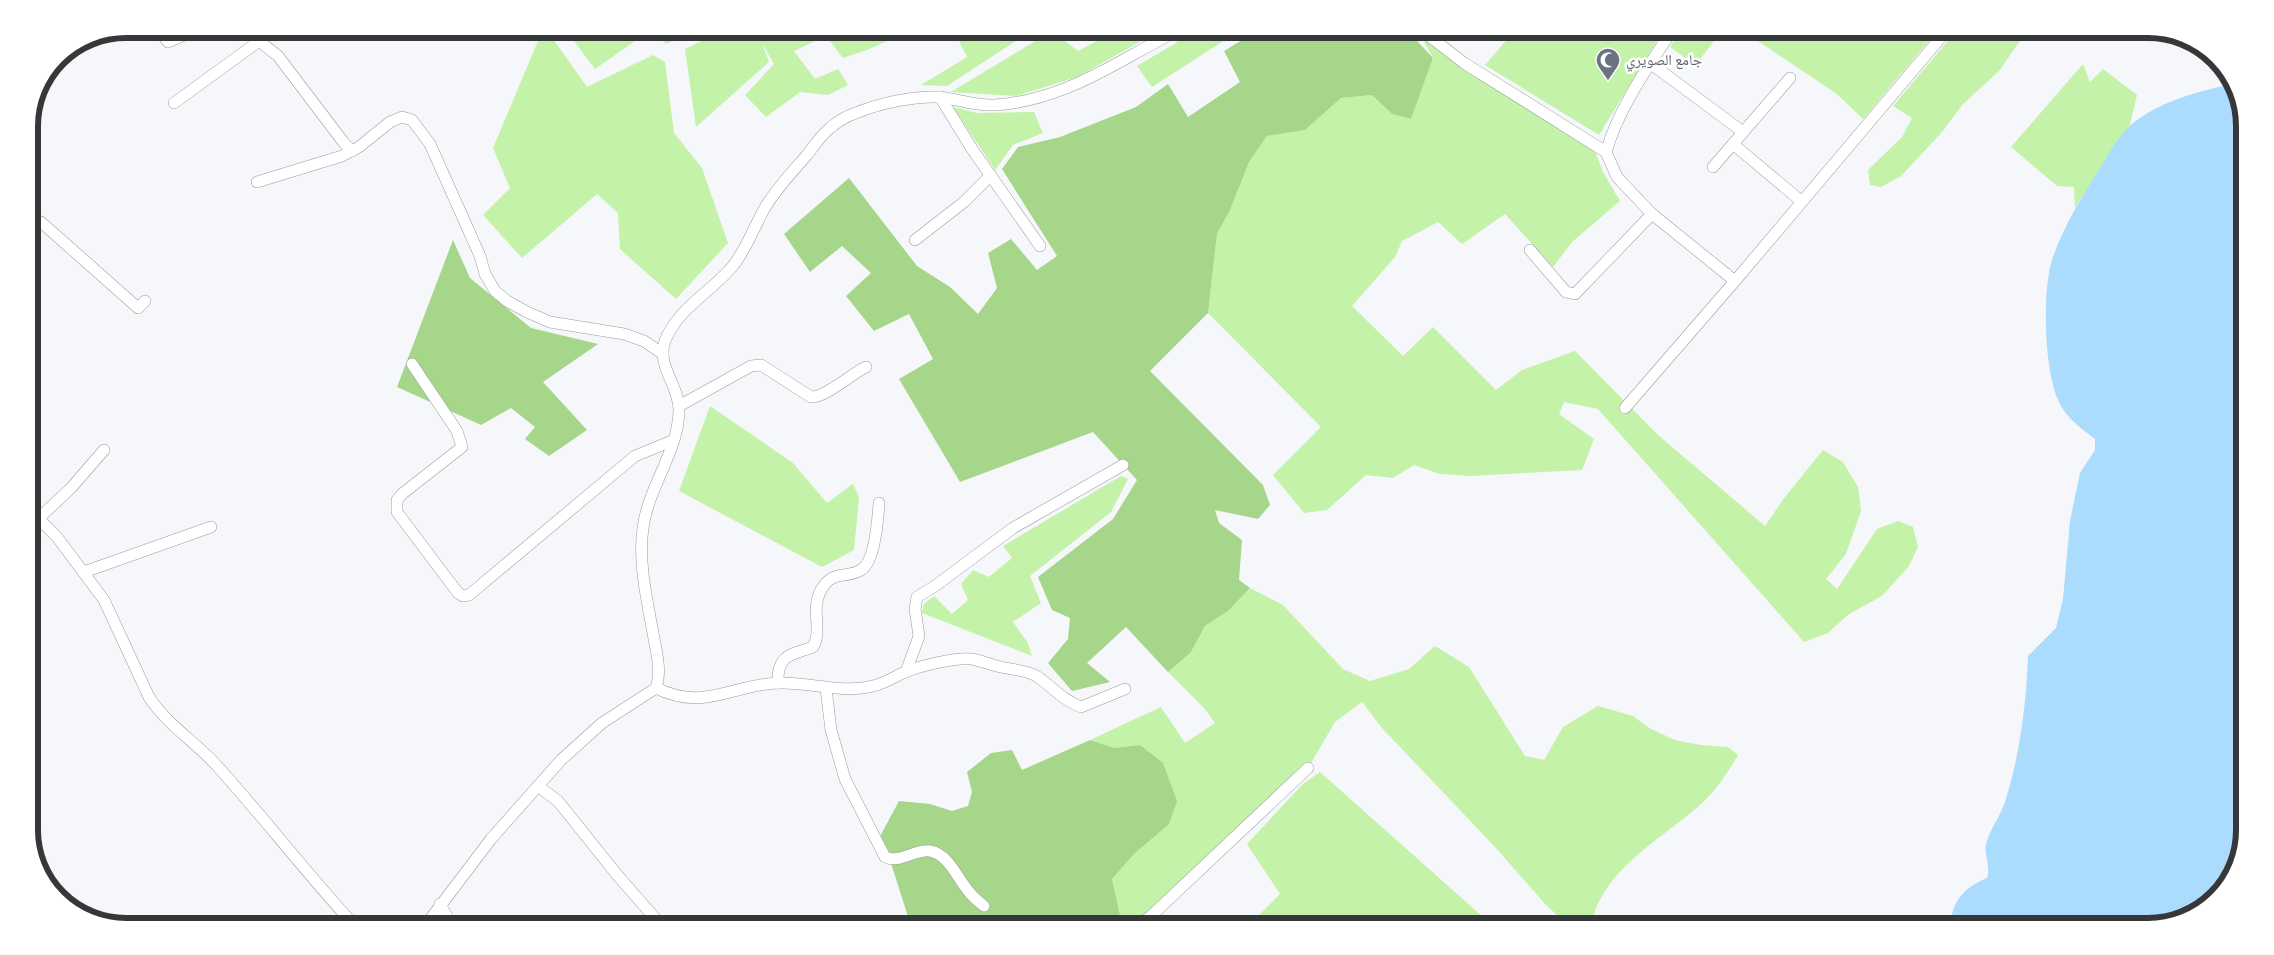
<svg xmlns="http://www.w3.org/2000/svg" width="2274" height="955" viewBox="0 0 2274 955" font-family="Bitter,'Noto Naskh Arabic',serif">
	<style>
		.green { fill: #c3f2a8 }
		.forest { fill: #a6d689 }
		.water { fill: #abdcfe }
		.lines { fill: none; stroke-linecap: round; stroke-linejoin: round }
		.street-casing { stroke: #9b9b9e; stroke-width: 12 }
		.street { stroke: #fff; stroke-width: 11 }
		.labels { text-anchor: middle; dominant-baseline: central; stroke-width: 5; stroke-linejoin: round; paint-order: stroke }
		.worship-label { font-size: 15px; fill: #5b616d; stroke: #fff; text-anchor: start }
		.rim { fill: none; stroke: #363738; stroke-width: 6 }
	</style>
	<rect width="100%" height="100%" fill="#f6f7fa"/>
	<!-- green -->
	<g class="green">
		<path d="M543,29H546L587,87L653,55L665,62L674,133L702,168L728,243L676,299L620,249L618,213L597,194L522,258L483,215L510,188L493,148Z"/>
		<path d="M565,29H700L666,44L652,29L595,69Z"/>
		<path d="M727,29H757L760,37L766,29H914L867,50L843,58L826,36L794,51L815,79L838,69L848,85L828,95L800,92L766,117L745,95L774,64L762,43L769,62L696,127L685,49Z"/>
		<path d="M980,29H1034L947,86L921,85L967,57L958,39Z"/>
		<path d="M1120,29H1163L1077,77L1016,96L951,92L1052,31L1078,51Z"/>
		<path d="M1188,29H1242L1152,87L1137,66L1176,43Z"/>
		<path d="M1417,29L1592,143L1603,172L1620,201L1572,242L1553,267L1505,214L1462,244L1438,222L1402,241L1395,257L1352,306L1403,356L1433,327L1496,390L1522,370L1575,351L1658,435L1765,526L1785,497L1823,450L1843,462L1858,487L1861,511L1846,554L1826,579L1837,589L1877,529L1898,521L1913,527L1918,547L1909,566L1882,596L1849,614L1828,633L1804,642L1598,409L1564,402L1559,414L1594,439L1582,470L1470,476L1440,474L1414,465L1393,478L1366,475L1327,510L1304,513L1273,475L1321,427L1208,313L1217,234L1230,210L1249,162L1267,136L1305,130L1341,98L1372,95L1392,114L1411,119L1433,58Z"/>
		<path d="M1440,29H1482L1471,40L1450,36Z"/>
		<path d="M1516,29H1664L1599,135L1485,65Z"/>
		<path d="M1682,29H1723L1701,58L1698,67L1670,47Z"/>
		<path d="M1740,29H1939L1863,119L1837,94Z"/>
		<path d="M1958,29H2028L1999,71L1962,105L1943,131L1901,176L1881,187L1870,185L1868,170L1902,137L1912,118L1893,106Z"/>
		<path d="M2083,64L2090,82L2103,69L2137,95L2130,125L2075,208L2074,187L2057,186L2011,147Z"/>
		<path d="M953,107L977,113L1034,112L1043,133L1013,145L995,170Z"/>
		<path d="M710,406L793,463L827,503L853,484L859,497L854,550L822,567L679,491Z"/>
		<path d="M1121,476L1128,479L1111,512L1030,576L1041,603L1013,622L1028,643L1032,656L922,613L924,604L934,596L952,614L968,600L961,584L973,570L989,577L1012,558L1003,546Z"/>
		<path d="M1250,588L1283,605L1343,669L1370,681L1409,669L1435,646L1469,667L1525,756L1544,760L1563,727L1598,706L1633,716L1649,728L1675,740L1701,745L1728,747L1738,755C1728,772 1716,791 1701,804C1661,840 1602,869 1591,926H1569L1546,905L1496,848L1382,728L1362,702L1335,722L1308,768L1132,926L1120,915L1112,879L1135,853L1141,745L1114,748L1090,740L1161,707L1185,743L1215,723L1204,708L1168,672L1191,652L1205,626L1228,611Z"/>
		<path d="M1320,772L1493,926H1242L1260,914L1280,894L1247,844L1303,784Z"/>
	</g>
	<!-- forest -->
	<g class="forest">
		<path d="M1260,29H1406L1433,58L1411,119L1392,114L1372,95L1341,98L1305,130L1267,136L1249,162L1230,210L1217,234L1208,313L1150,371L1263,485L1270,505L1258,519L1215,510L1219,523L1242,540L1239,580L1250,588L1228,611L1205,626L1191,652L1168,672L1126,627L1087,663L1110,682L1072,691L1048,663L1068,639L1070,618L1052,610L1038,577L1113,519L1137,480L1093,432L960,482L899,379L933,359L909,314L874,331L846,296L871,273L842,246L810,272L784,234L849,178L917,266L950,287L978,314L997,288L988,253L1011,239L1037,270L1057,256L1002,169L1018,147L1060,137L1136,107L1168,84L1188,117L1240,82L1224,51Z"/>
		<path d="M453,240L470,278L531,328L598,344L543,382L587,430L549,456L525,439L535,427L511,408L481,425L397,387Z"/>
		<path d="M1090,740L1114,748L1140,745L1163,763L1177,801L1169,824L1135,853L1112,879L1120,915L1132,926H911L890,860L877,842L899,801L930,804L952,811L968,806L972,792L967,772L991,753L1012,750L1022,770Z"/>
	</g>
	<!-- water -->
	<path class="water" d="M2233,84L2245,119V829L2238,866L2202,910L2149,926H1951C1951,901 1965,887 1987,878C1991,867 1984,855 1986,844C1990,829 2000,817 2005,802C2020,755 2026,705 2028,656L2056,628L2063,599L2070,521L2080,473L2095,450V439C2081,428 2067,419 2059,402C2044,371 2042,292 2052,260C2062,230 2078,203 2095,176C2105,161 2118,135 2132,124C2160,101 2199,91 2233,84Z"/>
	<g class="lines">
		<defs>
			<g id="street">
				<path d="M158,29L168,42L182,36L192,29"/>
				<path d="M244,29L278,56L344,143L352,151"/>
				<path d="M1420,29L1464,63L1606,152"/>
				<path d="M1673,29C1648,67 1619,107 1606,152L1617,177L1652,214L1735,281"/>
				<path d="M1650,63L1743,132"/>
				<path d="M940,97L972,149L1040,246"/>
				<path d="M174,103L258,42L272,29"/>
				<path d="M1733,144L1801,201"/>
				<path d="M1713,167L1790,78"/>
				<path d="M257,182L342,156L359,147L390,122L402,117L412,120L430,144L480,256L485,274L495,291L507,301L527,312L550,322L624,334L644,341L663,354"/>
				<path d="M29,229L41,222L138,308L145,301"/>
				<path d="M915,240L964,202L991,175"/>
				<path d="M1530,250L1566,292L1575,294L1652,214"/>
				<path d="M412,364L457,431L462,447L402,494L397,500V512L458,593L463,596L469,595L635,456L674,440"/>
				<path d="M679,406L751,366L761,365L811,397C825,398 851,374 866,367"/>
				<path d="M1625,408L1735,281L1948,29"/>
				<path d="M29,509L57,537L104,600L149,697C167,725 196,742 218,767C265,819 308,875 355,926"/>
				<path d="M38,519L71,488L104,450"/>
				<path d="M84,572L211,527"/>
				<path d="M906,672L919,636L915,609L917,597L935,586L1013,528L1123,465"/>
				<path d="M778,683C777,654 791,655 813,647C823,630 810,610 821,590C833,569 846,579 861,570C875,562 878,518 879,503"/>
				<path d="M656,688C705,712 732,684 779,683C811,682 841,694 873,686C885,683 894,677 905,672C921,666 955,657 972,659C982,661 991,665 1001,667C1014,670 1027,670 1038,677C1053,688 1063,700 1081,707L1125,689"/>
				<path d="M826,688L831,730L845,779L885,857C899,864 915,849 930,851C949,854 958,880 970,893C974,898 979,902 984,906"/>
				<path d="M539,787L558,801L618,876L662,926"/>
				<path d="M440,904L452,926"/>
				<path d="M425,926L491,839L561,760L602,723L656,688C662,670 656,651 653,633C647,600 638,562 643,528C648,487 679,451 679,409C679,386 656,365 665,341C677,309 711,292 732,267C747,249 754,226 766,206C777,188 793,171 807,155C814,146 821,135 830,128C837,122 847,116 856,113C880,103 913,96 939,97C958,99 975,106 994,105C1046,102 1090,79 1134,54C1149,46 1164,38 1178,29"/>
				<path d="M1137,926L1150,917L1308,768"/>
			</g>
		</defs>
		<!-- street casing -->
		<use href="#street" class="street-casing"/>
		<!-- street -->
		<use href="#street" class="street"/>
	</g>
	<!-- icons -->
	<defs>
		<symbol id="mosque-pin" viewBox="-11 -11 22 30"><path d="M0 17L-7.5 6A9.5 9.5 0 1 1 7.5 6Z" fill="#6b7280" stroke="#fff"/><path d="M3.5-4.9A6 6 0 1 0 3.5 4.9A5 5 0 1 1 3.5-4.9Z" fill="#fff"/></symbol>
	</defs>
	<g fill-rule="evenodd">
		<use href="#mosque-pin" x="1594" y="46" width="28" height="38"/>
	</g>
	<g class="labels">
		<!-- worship labels -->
		<g class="worship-label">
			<text x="1626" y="60">جامع الصويري</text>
		</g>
	</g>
	<!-- crop -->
	<path d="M0 0H2274V955H0ZM126 38H2148A88 88 0 0 1 2236 126V830A88 88 0 0 1 2148 918H126A88 88 0 0 1 38 830V126A88 88 0 0 1 126 38Z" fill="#fff" fill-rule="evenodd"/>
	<path class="rim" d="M126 38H2148A88 88 0 0 1 2236 126V830A88 88 0 0 1 2148 918H126A88 88 0 0 1 38 830V126A88 88 0 0 1 126 38Z"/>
</svg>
